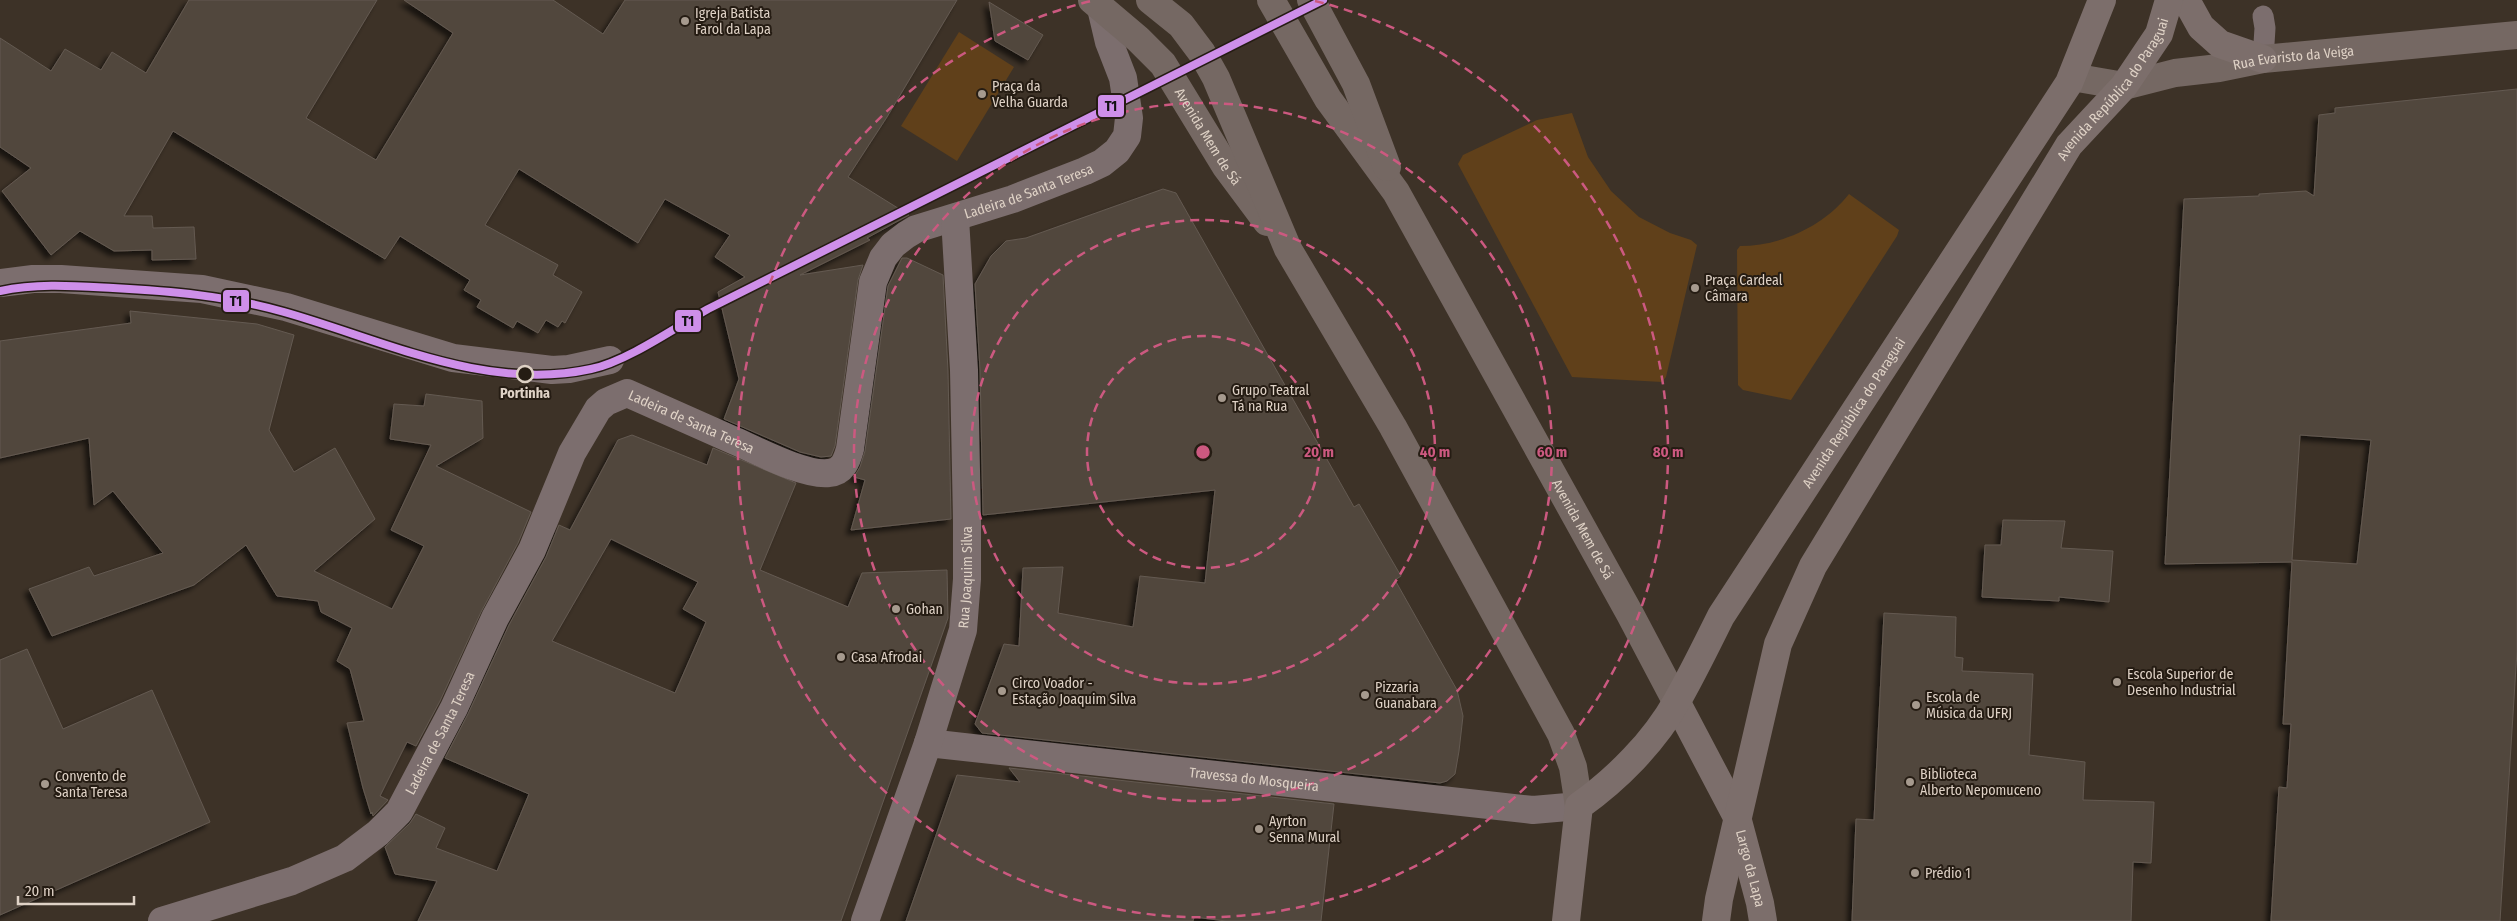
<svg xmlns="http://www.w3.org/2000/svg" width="2517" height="921" viewBox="0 0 2517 921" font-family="'Fira Sans Condensed',sans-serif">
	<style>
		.green { fill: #60401a }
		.building { fill: #51473e; stroke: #645a51; fill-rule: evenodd; filter: url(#shadow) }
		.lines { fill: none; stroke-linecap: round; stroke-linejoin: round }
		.lane { stroke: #7c6e6e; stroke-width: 21 }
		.street { stroke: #7c6e6e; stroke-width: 28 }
		.secondary { stroke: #756863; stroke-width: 28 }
		.primary { stroke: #7c6e6b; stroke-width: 28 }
		.tram-1-casing { stroke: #251c13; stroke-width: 11 }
		.tram-1 { stroke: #ce8fe9; stroke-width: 8 }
		.ring { fill: none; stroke: #cc5980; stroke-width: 2.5; stroke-dasharray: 9 6 }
		.poi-dot { fill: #a69a8e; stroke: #251c13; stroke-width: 2 }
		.stop-dot { fill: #251c13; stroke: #dfd2c6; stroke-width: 2.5 }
		.labels { text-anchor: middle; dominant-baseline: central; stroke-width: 4; stroke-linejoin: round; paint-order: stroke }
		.poi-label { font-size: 14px; fill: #dfd2c6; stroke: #251c13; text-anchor: start }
		.street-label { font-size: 14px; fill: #dfd2c6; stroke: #251c13 }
		.stop-label { font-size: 14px; font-weight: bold; fill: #dfd2c6; stroke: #251c13 }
		.centre { fill: #cc5980; stroke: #251c13; stroke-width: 2.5 }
		.ring-label { font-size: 15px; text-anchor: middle; font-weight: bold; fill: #cc5980; stroke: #251c13; stroke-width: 4; stroke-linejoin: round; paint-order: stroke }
		.line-badge { stroke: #251c13; stroke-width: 2 }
		.pale-badge-label { font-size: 14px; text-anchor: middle; font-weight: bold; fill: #111 }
	</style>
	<defs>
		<filter id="shadow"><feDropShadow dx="-4.5" dy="4.5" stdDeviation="2.5" flood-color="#0009"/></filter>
	</defs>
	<rect width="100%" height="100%" fill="#3d3227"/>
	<!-- green -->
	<g class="green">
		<path d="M959,32L1014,67L957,161L901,126Z"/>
		<path d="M1572,113L1588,157L1611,191L1639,217L1670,233L1691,240L1697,245L1666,377L1662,382L1572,377L1458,164L1463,155L1537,120Z"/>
		<path d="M1849,194L1899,230L1897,236L1791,400L1743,390L1738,385L1737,250L1740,246C1781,246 1824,226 1849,194Z"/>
	</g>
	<!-- building -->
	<g class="building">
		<path d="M189,0H377L306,118L376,160L453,33L404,0H553L603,34L625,0H957L887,117L848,177L909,215L867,238L870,240L800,275L863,265L858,280L835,446L831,456L821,457L800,452L724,419L739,379L718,292L745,277L715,257L730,235L665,199L638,243L519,169L485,225L558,265L553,275L582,292L565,323L562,321L558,327L546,320L538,333L517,321L513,328L477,307L481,300L464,290L470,280L400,236L385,259L173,131L124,216H152L153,228L194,227L196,259L152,260V250L114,251L80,231L51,255L2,191L31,168L0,147V38L51,71L65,49L101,70L112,52L146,73Z"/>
		<path d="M989,2L1043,35L1028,60L995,41Z"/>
		<path d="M2517,89V651L2500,921H2271L2279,787L2287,788L2291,724H2283L2292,562L2165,564L2184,199L2259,196V194L2306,191L2314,196L2319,115L2335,113V108ZM2300,435L2371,440L2357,564L2292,560Z"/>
		<path d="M1163,189L1176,193L1354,507L1359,504L1401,576L1395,580L1457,690L1463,716L1459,751L1455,774L1447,781L1440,783L982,733L975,724L1004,644L1019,646L1023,568L1063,567L1058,613L1133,627L1140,576L1205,583L1215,490L983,515L980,370L975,284L991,256L1006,241L1026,238Z"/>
		<path d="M902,258H907L943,275L948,371L951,519L851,530L865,480L854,477L860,467L865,451L888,286Z"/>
		<path d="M130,311L257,324L294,335L269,430L294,472L335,448L375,519L314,571L392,609L424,546L391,530L431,445L390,439L394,404L424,406L426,394L482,401L483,438L436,466L531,512L518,543L481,612L440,701L416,746L407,742L380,796L388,800L373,816L372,812L371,814L363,788L347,723L364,721L350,669L337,661L352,628L321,612L318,601L277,596L246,545L194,585L52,636L29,589L89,567L94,576L163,553L113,491L94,505L89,438L0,458V341L131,323Z"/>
		<path d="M632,435L707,465L713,448L796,483L760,570L848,607L862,573L947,570L948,618L841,921H418L437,881L395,874L385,847L410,823L416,814L445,828L436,848L497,871L529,794L445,758L468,714L509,625L546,557L559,525L570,530L618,440ZM611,539L698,582L683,609L706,622L675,693L552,641Z"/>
		<path d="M2003,520L2065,521L2061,548L2113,551L2109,602L2059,597V601L1982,597L1985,545H2001Z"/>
		<path d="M1884,613L1956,617L1955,657L1963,658L1962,671L2033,674L2029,755L2085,762L2083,800L2154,802L2151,863L2133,862L2131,921H1852L1856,819L1874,820Z"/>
		<path d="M27,649L63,729L152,690L210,822L0,915V660Z"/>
		<path d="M1009,768L1334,804L1321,921H1226L1194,917L1193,921H906L957,775L1020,782Z"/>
	</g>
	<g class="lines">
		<!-- lane -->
		<path class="lane" d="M2263,16L2265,28L2263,59"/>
		<!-- street -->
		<g class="street">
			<path d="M0,283L33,279H61L202,289L286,307L453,358L552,370L569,369L610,360"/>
			<path id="s1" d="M928,743L1533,810L1579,806"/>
			<path id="s2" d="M162,921L292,881L345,858L378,833L399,812L454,708L495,618L532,550L572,453L598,409L606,402L627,393C663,409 699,425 735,441C758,451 805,476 829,473C843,472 847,460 850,449L873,282L883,258L893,245L906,235L916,229L1013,199L1085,171L1102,163L1117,151L1127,136L1129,118L1123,78L1109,42L1101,8"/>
			<path id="s3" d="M865,921L928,743L963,630L967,579V521L964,370L955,218"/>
		</g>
		<!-- secondary -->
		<g class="secondary">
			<path id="s4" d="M1092,0L1138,39L1163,64L1226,167L1267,222"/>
			<path d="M1150,0L1181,25L1202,53L1216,78L1288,249L1393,427L1561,734L1573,767L1579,806"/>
			<path id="s5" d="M1271,0L1328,99L1396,192L1630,614L1677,703"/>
			<path d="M1311,0L1356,84L1387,167"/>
			<path id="s6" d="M2072,77L2124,86L2175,73L2219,68L2263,59L2517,35"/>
		</g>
		<!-- primary -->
		<g class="primary">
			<path d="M2186,0L2201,27L2220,44L2263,59"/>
			<path id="s7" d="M1677,703L1737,817L1760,903L1763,921"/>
			<path id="s8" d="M1566,921L1579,806C1617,779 1654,742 1677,701C1693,673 1707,644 1721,616L2069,83L2102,0"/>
			<path id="s9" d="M1716,921L1719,899L1778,644L1813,566L2069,145L2124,86L2159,34L2169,0"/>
		</g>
		<defs>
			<path id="tram-1" d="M0,291C37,283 75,286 113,288C170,291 228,296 284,312C383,340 486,392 591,369C626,362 676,327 708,309L1323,0"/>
		</defs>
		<!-- tram-1 casing -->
		<use href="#tram-1" class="tram-1-casing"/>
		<!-- tram-1 -->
		<use href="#tram-1" class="tram-1"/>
	</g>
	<!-- distance rings -->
	<g class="ring">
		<circle cx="1203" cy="452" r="116"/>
		<circle cx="1203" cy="452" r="232"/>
		<circle cx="1203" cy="452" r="349"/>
		<path d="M1315 1A465 465 0 1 1 1091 1"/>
	</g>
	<!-- markers -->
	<g class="poi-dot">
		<circle cx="685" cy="21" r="5"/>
		<circle cx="982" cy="94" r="5"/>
		<circle cx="1695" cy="288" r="5"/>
		<circle cx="1222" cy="398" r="5"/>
		<circle cx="896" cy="609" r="5"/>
		<circle cx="841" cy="657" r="5"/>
		<circle cx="2117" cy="682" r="5"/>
		<circle cx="1002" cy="691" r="5"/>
		<circle cx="1365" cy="695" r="5"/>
		<circle cx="1916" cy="705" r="5"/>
		<circle cx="1910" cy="782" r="5"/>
		<circle cx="45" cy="784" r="5"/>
		<circle cx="1259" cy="829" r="5"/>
		<circle cx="1915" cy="873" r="5"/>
	</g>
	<circle class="stop-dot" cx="525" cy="374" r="8"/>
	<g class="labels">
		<!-- poi labels -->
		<g class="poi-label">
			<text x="695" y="13">Igreja Batista<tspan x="695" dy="16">Farol da Lapa</tspan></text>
			<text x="992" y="86">Praça da<tspan x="992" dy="16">Velha Guarda</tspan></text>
			<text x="1705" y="280">Praça Cardeal<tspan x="1705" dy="16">Câmara</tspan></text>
			<text x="1232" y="390">Grupo Teatral<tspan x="1232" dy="16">Tá na Rua</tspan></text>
			<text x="906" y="609">Gohan</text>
			<text x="851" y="657">Casa Afrodai</text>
			<text x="2127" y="674">Escola Superior de<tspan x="2127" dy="16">Desenho Industrial</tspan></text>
			<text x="1012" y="683">Circo Voador -<tspan x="1012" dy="16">Estação Joaquim Silva</tspan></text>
			<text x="1375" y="687">Pizzaria<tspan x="1375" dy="16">Guanabara</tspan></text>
			<text x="1926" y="697">Escola de<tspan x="1926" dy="16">Música da UFRJ</tspan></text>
			<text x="1920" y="774">Biblioteca<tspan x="1920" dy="16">Alberto Nepomuceno</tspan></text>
			<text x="55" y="776">Convento de<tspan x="55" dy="16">Santa Teresa</tspan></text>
			<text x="1269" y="821">Ayrton<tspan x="1269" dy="16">Senna Mural</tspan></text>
			<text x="1925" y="873">Prédio 1</text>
		</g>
		<!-- street labels -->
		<g class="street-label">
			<text stroke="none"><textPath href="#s6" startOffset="225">Rua Evaristo da Veiga</textPath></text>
			<text stroke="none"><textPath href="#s9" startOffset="934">Avenida República do Paraguai</textPath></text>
			<text stroke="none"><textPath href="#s4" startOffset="181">Avenida Mem de Sá</textPath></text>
			<text stroke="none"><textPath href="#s2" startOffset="1359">Ladeira de Santa Teresa</textPath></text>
			<text stroke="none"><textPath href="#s8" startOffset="599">Avenida República do Paraguai</textPath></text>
			<text stroke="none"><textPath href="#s2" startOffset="819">Ladeira de Santa Teresa</textPath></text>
			<text stroke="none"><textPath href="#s5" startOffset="615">Avenida Mem de Sá</textPath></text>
			<text stroke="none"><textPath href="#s3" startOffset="360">Rua Joaquim Silva</textPath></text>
			<text stroke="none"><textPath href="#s2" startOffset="354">Ladeira de Santa Teresa</textPath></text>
			<text stroke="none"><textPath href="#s1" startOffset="328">Travessa do Mosqueira</textPath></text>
			<text stroke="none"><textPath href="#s7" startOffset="182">Largo da Lapa</textPath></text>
		</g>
		<!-- stop labels -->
		<g class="stop-label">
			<text x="525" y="393">Portinha</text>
		</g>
	</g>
	<circle cx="1203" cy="452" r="8" class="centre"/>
	<g class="ring-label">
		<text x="1319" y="457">20 m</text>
		<text x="1435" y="457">40 m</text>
		<text x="1552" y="457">60 m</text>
		<text x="1668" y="457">80 m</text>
	</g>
	<g class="line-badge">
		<rect x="1097" y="94" width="28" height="24" rx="5" fill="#ce8fe9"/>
		<rect x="222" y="289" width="28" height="24" rx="5" fill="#ce8fe9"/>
		<rect x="674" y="309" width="28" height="24" rx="5" fill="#ce8fe9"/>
	</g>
	<g class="pale-badge-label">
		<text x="1111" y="111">T1</text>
		<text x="236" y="306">T1</text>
		<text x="688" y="326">T1</text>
	</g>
	<!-- scale -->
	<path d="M18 896v8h116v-8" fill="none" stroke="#dfd2c6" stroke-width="2.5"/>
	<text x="25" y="896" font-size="15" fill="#dfd2c6" stroke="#251c13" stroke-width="4" paint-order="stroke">20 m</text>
</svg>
